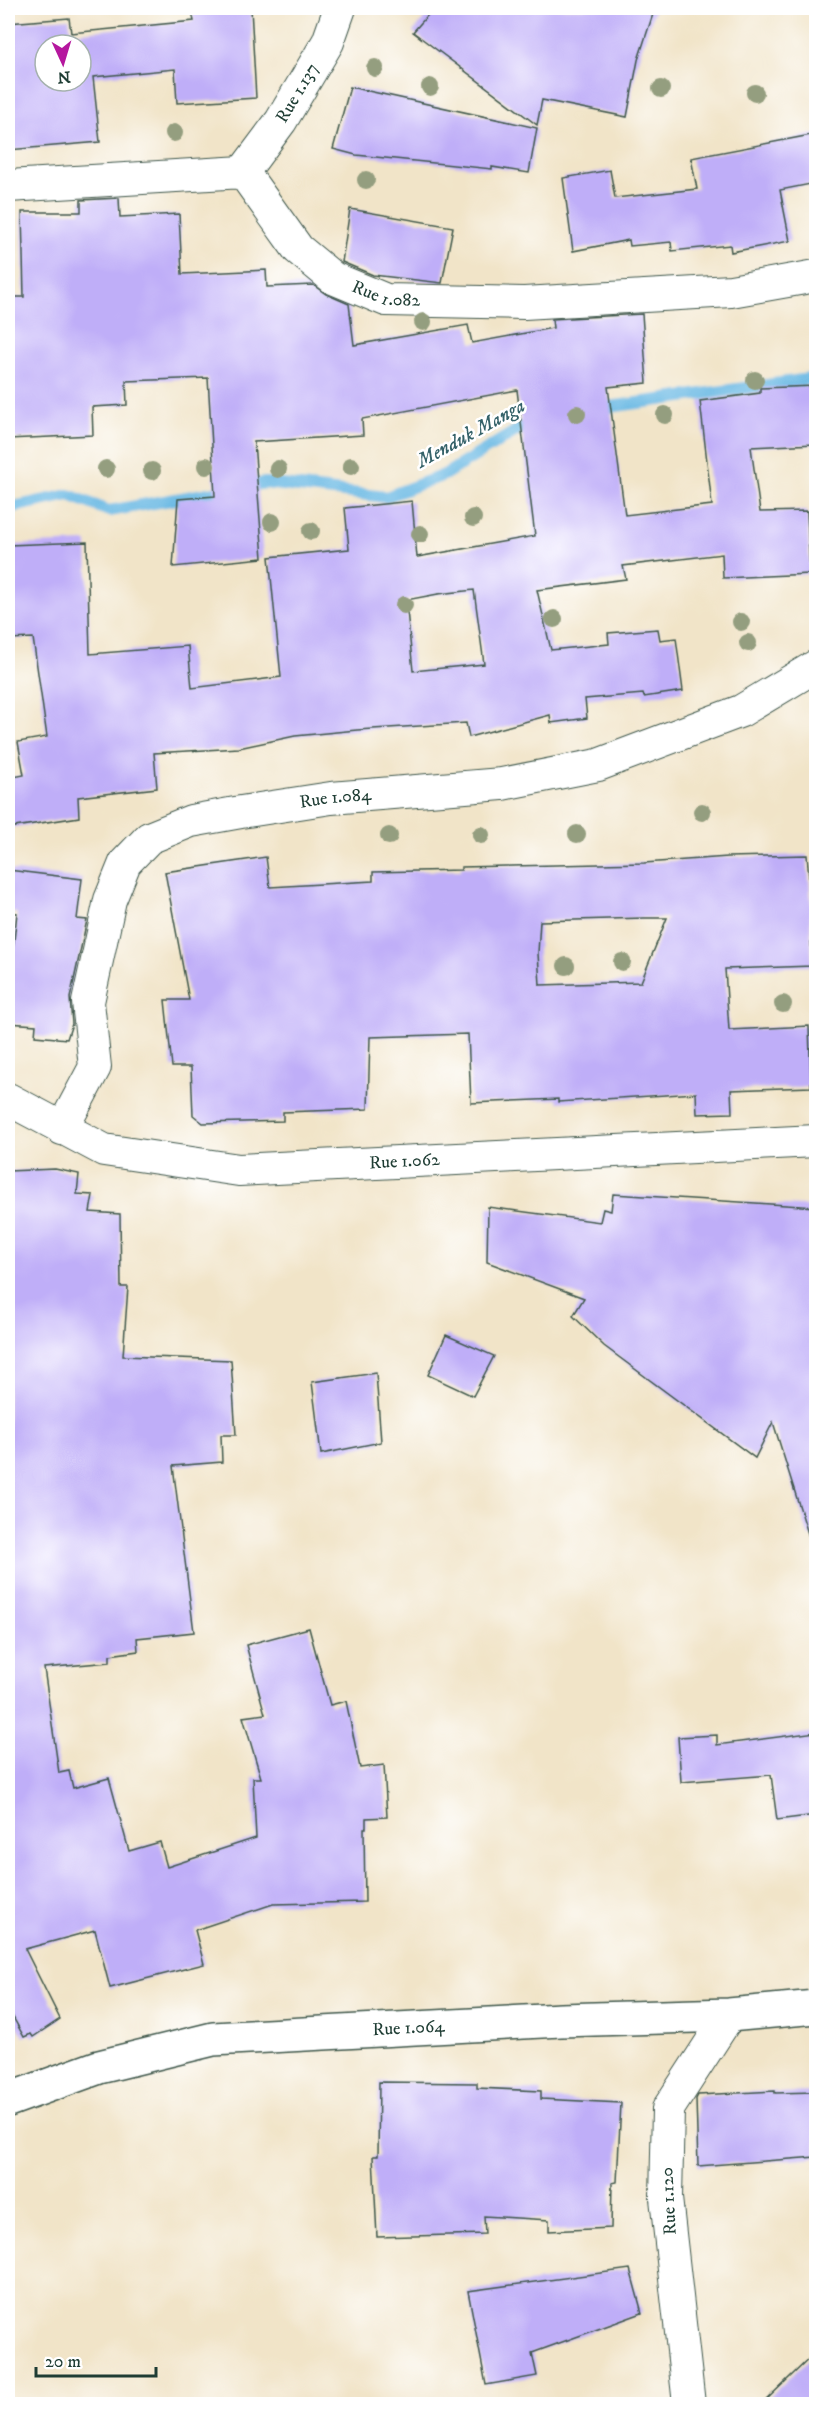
<svg xmlns="http://www.w3.org/2000/svg" width="824" height="2412" viewBox="0 0 824 2412" font-family="'IM FELL DW Pica',serif">
	<style>
		.lines { fill: none; stroke-linecap: round; stroke-linejoin: round }
		.stream { stroke: #68b8e3; stroke-width: 12 }
		.building { fill: #bfaef8; fill-rule: evenodd }
		.minor-casing { stroke: #3e564a; stroke-width: 34 }
		.secondary-casing { stroke: #3e564a; stroke-width: 36 }
		.minor { stroke: #fff; stroke-width: 32 }
		.secondary { stroke: #fff; stroke-width: 33 }
		.tree { fill: #949e7f }
		.labels { text-anchor: middle; dominant-baseline: central; stroke-width: 5; stroke-linejoin: round; paint-order: stroke }
		.street-label { font-size: 18px; fill: #1f3d34; stroke: #fff }
		.water-label { font-size: 20px; font-style: italic; fill: #356269; stroke: #fff }
	</style>
	<rect width="100%" height="100%" fill="#fff"/>
	<filter id="ink" filterUnits="userSpaceOnUse"><feTurbulence type="fractalNoise" baseFrequency=".0167" numOctaves="2"/><feDisplacementMap in="SourceGraphic" scale="12" xChannelSelector="R" yChannelSelector="G"/><feConvolveMatrix kernelMatrix="1 2 1 2 8 2 1 2 1" color-interpolation-filters="sRGB"/></filter>
	<filter id="wash" filterUnits="userSpaceOnUse"><feTurbulence type="fractalNoise" baseFrequency=".008" numOctaves="4" result="noise"/><feDisplacementMap in="SourceGraphic" scale="24" xChannelSelector="R" yChannelSelector="G"/><feGaussianBlur stdDeviation="1.35" result="paint"/><feColorMatrix in="noise" values="0 0 0 0 0 0 0 0 0 0 0 0 0 0 0 0 0 1.4 0 .05"/><feComposite in="paint" operator="in"/></filter>
	<g filter="url(#wash)">
		<rect width="100%" height="100%" fill="#f1e4c8"/>
		<g class="lines">
			<!-- stream -->
			<g class="stream">
				<path d="M595,409L816,378"/>
				<path d="M8,508L69,495L109,511L265,483L386,497L444,475L534,420"/>
			</g>
		</g>
		<g id="blocks">
			<!-- building -->
			<g class="building">
				<path d="M191,8H251L256,98L177,103L175,69L93,77L100,142L8,150V23L69,18L71,33L194,21ZM45,45H81V81H45Z"/>
				<path d="M434,8H655L638,60L627,117L542,100L537,125L413,32Z"/>
				<path d="M350,87L537,128L529,173L492,167V169L356,155L333,149Z"/>
				<path d="M816,134V183L780,190L790,241L731,252L730,245L672,251L671,242L630,246L629,240L573,251L563,178L610,170L615,198L697,189L691,158Z"/>
				<path d="M119,198L120,217L179,214L182,274L266,270L267,287L313,285L326,294L349,304L354,345L468,325L472,343L553,328L552,319L642,314L647,383L608,387L625,515L712,505L700,401L760,393V388L816,386V444L751,447L760,512L807,511L810,574L723,578L722,554L623,566L626,579L537,590L551,650L609,644L608,633L658,629L660,640L676,638L683,691L644,697L643,694L585,699L587,718L551,723L550,715L469,737L466,723L357,730L295,736L239,748L154,753L157,788L78,797L79,817L8,828V778L24,775L18,742L47,737L33,638L8,639V545L87,542L90,654L188,646L192,688L281,677L269,557L349,549L345,508L412,501L417,557L535,536L517,390L362,419L363,435L254,442L263,558L173,567L178,499L215,496L208,378L126,381L127,405L92,407L93,435L8,439V297H24L22,212H81V200ZM474,590L484,664L413,671L406,600L438,594Z"/>
				<path d="M350,209L453,227L442,283L373,275L342,262Z"/>
				<path d="M807,855L812,911H810L812,966L725,969L729,1030L809,1026L811,1087L731,1090L732,1113L697,1114L696,1093L558,1102V1099L471,1103L468,1034L370,1037L368,1109L283,1112V1121L203,1123L193,1115L191,1067H172L165,1000H189L165,872L266,857L270,887L373,881V872L461,870V867L644,863L728,857ZM644,918H667L641,982L540,985L538,953L540,921Z"/>
				<path d="M8,870L82,879L77,919L87,920L70,998L72,1024L67,1039L35,1036L36,1025L8,1023V996L17,913L8,912Z"/>
				<path d="M55,1169L79,1174L77,1194L93,1195L90,1212L120,1214L121,1287H128L123,1356L231,1360L236,1435H221L222,1462L173,1466L194,1632L137,1638L138,1651L110,1655V1662L44,1668L59,1773L69,1771L73,1788L109,1778L129,1851L160,1842L167,1867L256,1838L253,1778H261L243,1717L265,1714L246,1645L309,1628L330,1705L346,1701L360,1768L384,1765L387,1817L366,1818V1828H364L365,1902L273,1904L195,1930L204,1964L110,1988L95,1930L25,1949L60,2019L33,2037L31,2034L24,2037L8,2008V1171Z"/>
				<path d="M613,1194L816,1207V1536L809,1537L773,1422L755,1458L604,1346L573,1316L584,1298L487,1262L488,1207L600,1222L603,1209L611,1211Z"/>
				<path d="M446,1335L494,1356L473,1396L428,1375Z"/>
				<path d="M376,1373L381,1442L321,1454L312,1382Z"/>
				<path d="M816,1732V1815L777,1820L771,1775L681,1782L678,1737L717,1735V1745Z"/>
				<path d="M379,2082L477,2083V2088L541,2091V2099L621,2103L617,2182L612,2183L611,2228L549,2231V2220L484,2216L485,2234L377,2237L373,2156H378Z"/>
				<path d="M775,2091V2093L816,2092V2157L698,2166L696,2099L698,2095Z"/>
				<path d="M630,2269L642,2313L532,2353L537,2376L486,2385L468,2291Z"/>
				<path d="M816,2352V2404H762Z"/>
			</g>
		</g>
	</g>
	<g filter="url(#ink)">
		<use href="#blocks" fill-opacity="0" stroke="#3e564a" stroke-width="1.5"/>
		<g class="lines">
			<defs>
				<g id="minor">
					<path id="s1" d="M243,172L281,121L328,42L340,8"/>
					<path id="s2" d="M8,186L243,172L298,249L333,278L386,300L524,303L731,291L816,276"/>
					<path id="s3" d="M8,1099L104,1150L239,1170L816,1141"/>
					<path id="s4" d="M62,1129L95,1067L88,1002L110,900L125,863L149,838L191,821L241,812L331,798L502,784L598,765L741,711L816,666"/>
					<path d="M689,2404L666,2198L668,2109L729,2015"/>
				</g>
				<g id="secondary">
					<path id="s5" d="M8,2100L99,2067L213,2039L561,2020L729,2015L816,2007"/>
				</g>
			</defs>
			<!-- minor casing -->
			<use href="#minor" class="minor-casing"/>
			<!-- secondary casing -->
			<use href="#secondary" class="secondary-casing"/>
			<!-- minor -->
			<use href="#minor" class="minor"/>
			<!-- secondary -->
			<use href="#secondary" class="secondary"/>
		</g>
		<!-- trees -->
		<g class="tree">
			<circle cx="375" cy="68" r="9"/>
			<circle cx="430" cy="87" r="9"/>
			<circle cx="661" cy="89" r="9"/>
			<circle cx="755" cy="93" r="9"/>
			<circle cx="174" cy="133" r="9"/>
			<circle cx="366" cy="180" r="9"/>
			<circle cx="423" cy="322" r="9"/>
			<circle cx="755" cy="380" r="9"/>
			<circle cx="577" cy="414" r="9"/>
			<circle cx="665" cy="415" r="9"/>
			<circle cx="206" cy="466" r="9"/>
			<circle cx="351" cy="466" r="9"/>
			<circle cx="106" cy="469" r="9"/>
			<circle cx="278" cy="469" r="9"/>
			<circle cx="152" cy="471" r="9"/>
			<circle cx="473" cy="518" r="9"/>
			<circle cx="272" cy="522" r="9"/>
			<circle cx="311" cy="531" r="9"/>
			<circle cx="420" cy="534" r="9"/>
			<circle cx="404" cy="605" r="9"/>
			<circle cx="554" cy="619" r="9"/>
			<circle cx="741" cy="622" r="9"/>
			<circle cx="748" cy="643" r="9"/>
			<circle cx="702" cy="812" r="9"/>
			<circle cx="577" cy="834" r="9"/>
			<circle cx="481" cy="835" r="9"/>
			<circle cx="389" cy="836" r="9"/>
			<circle cx="622" cy="962" r="9"/>
			<circle cx="566" cy="966" r="9"/>
			<circle cx="783" cy="1004" r="9"/>
		</g>
	</g>
	<g class="labels">
		<!-- street labels -->
		<g class="street-label">
			<text stroke="none"><textPath href="#s1" startOffset="96">Rue 1.137</textPath></text>
			<text stroke="none"><textPath href="#s2" startOffset="432">Rue 1.082</textPath></text>
			<text stroke="none"><textPath href="#s4" startOffset="506">Rue 1.084</textPath></text>
			<text stroke="none"><textPath href="#s3" startOffset="411">Rue 1.062</textPath></text>
			<text stroke="none"><textPath href="#s5" startOffset="410">Rue 1.064</textPath></text>
			<text transform="translate(669 2201) rotate(-93)">Rue 1.120</text>
		</g>
		<!-- water labels -->
		<g class="water-label">
			<text transform="translate(471 434) rotate(-29)">Menduk Manga</text>
		</g>
	</g>
	<!-- margin -->
	<rect width="824" height="2412" fill="none" stroke="#fff" stroke-width="30"/>
	<!-- north arrow -->
	<g transform="translate(63 63) rotate(176)"><circle r="28" fill="#ffffff" stroke="#a5b1ae" stroke-width="1.5"/>
	<path d="M0-4.5L10 22L0 15L-10 22Z" fill="#b5179e"/>
	<text y="-9" font-size="16" font-weight="bold" text-anchor="middle" fill="#1f3d34">N</text>
	</g>
	<!-- scale -->
	<path d="M36 2367v9h120v-9" fill="none" stroke="#1f3d34" stroke-width="3"/>
	<text x="45" y="2367" font-size="18" fill="#1f3d34" stroke="#ffffff" stroke-width="4.5" paint-order="stroke">20 m</text>
</svg>
